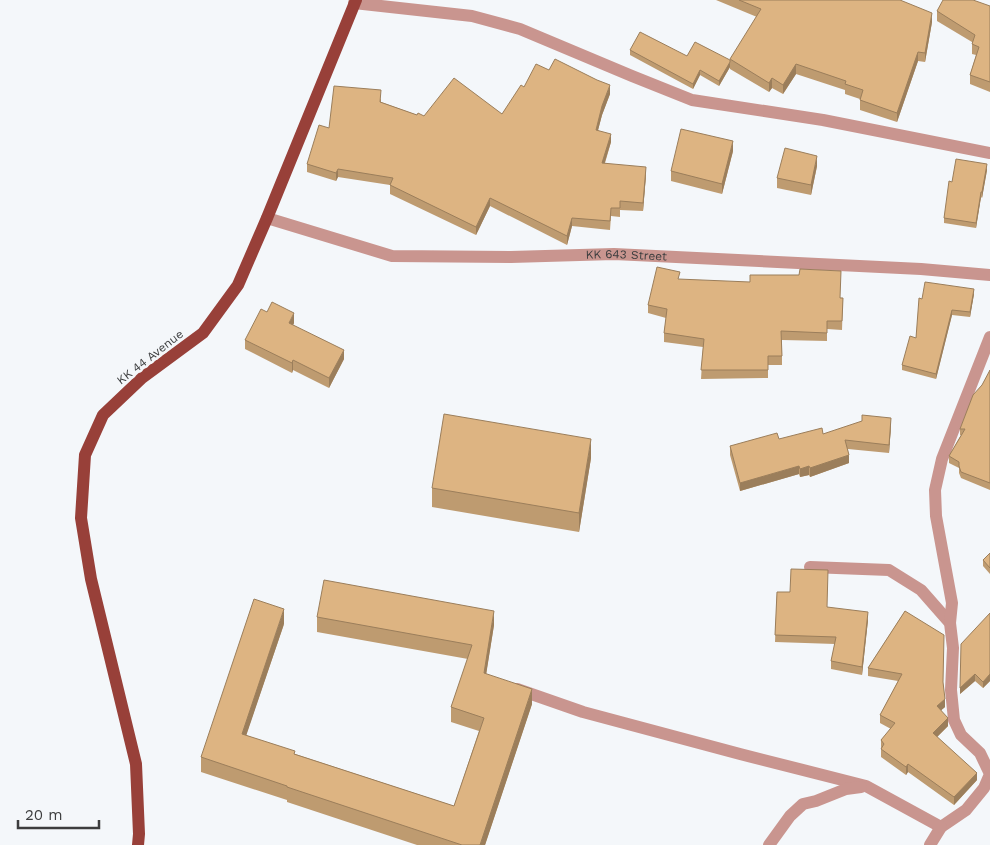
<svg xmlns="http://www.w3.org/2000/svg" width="990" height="845" viewBox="0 0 990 845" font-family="'Work Sans',sans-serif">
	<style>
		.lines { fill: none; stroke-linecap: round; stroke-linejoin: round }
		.minor { stroke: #c9958f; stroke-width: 12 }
		.major { stroke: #984039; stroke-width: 12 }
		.wall { fill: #be9b70 }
		.shaded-wall { fill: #9b7e5b }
		.building { fill: #ddb482; stroke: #9b7e5b }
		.labels { text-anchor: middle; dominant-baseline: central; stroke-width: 5; stroke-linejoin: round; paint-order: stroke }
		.street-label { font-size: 12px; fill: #3c3d3e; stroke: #f4f7fa }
	</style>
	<rect width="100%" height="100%" fill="#f4f7fa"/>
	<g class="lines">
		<!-- minor -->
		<g class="minor">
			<path d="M354,3L472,16L520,29L632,76L692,100L823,120L990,153"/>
			<path id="s1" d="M267,218L392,256L511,257L614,254L921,269L990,275"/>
			<path d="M810,567L889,570L921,590L950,623L953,648L951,690L954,720L961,735L980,753L990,774L984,788L966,810L941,827L930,845"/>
			<path d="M950,623L952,603L936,516L935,490L942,459L990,337"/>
			<path d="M517,689L583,712L740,754L866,786L941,827"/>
			<path d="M769,845L790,816L803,804L816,801L846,789L861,787"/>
		</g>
		<!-- major -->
		<path class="major" d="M138,845L139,834L136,764L91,579L81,518L85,455L103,415L142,378L203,333L238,285L267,218L356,0"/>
	</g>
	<!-- wall -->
	<g class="wall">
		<path d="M716,0H900L932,22L925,62L918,61L897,122L860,110V99L845,94V90L796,74L783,94L772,88L769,92L730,69V67L719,86L700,75L693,89L630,55V50L687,56L730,60L757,17Z"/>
		<path d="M990,6V92L970,84V75L976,55L972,54V42L937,21V11Z"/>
		<path d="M549,70L610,94L602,115L598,130L611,142L605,163L646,175L643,211L620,210V217L611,216L610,230L572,226L567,245L490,206L476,235L390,194V185L338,177L336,181L307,172V164L329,128L381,99V102L417,115L424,116L502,114L524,87Z"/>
		<path d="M733,151L722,194L671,181V171Z"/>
		<path d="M817,166L811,195L777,188V178Z"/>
		<path d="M987,170L982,198L981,197L976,228L944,223V218L952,182Z"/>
		<path d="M680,280L843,298L842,330L827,329V341L782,340V365H768V378L701,379L703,347L664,342V333L666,318L648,313V305Z"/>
		<path d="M974,294L970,317L952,315L936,379L902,370V365L916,338L922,299Z"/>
		<path d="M267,312L294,323L293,325L344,359L329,388L293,370L292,373L245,349V340Z"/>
		<path d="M990,370V490L961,478L959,473V468L949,463V456L961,435H960V429Z"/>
		<path d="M891,426L889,453L848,449L849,463L810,477L809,475L800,477L799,474L740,491L730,455V446L823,434Z"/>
		<path d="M591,458L579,532L432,507V488Z"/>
		<path d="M990,553V574L983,566V560Z"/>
		<path d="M777,592L868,620L862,675L831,669V661L835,644L775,642Z"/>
		<path d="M905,611L943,684L945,707L941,710L948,726L937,737L977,780L954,805L908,772L906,775L881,757V740L891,729L880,723V715L898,681L868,676V668Z"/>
		<path d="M990,613V681L983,688L975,681L960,694Z"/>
		<path d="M317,617L494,625L486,674L532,704L485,845H417L287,802V800L201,772V757L284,624L246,735L295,754L454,806L479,731L451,722V707L468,659L317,632Z"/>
	</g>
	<!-- shaded-wall -->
	<g class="shaded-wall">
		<path d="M932,13V22L925,62V53Z"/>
		<path d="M918,52V61L897,122V113Z"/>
		<path d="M730,62V67L719,86V81Z"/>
		<path d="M796,64V74L783,94V85Z"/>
		<path d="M700,70V75L693,89V84Z"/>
		<path d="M772,78V88L769,92V83Z"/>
		<path d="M610,85V94L602,115L596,138V130L602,106Z"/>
		<path d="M611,134V142L602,171V163Z"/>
		<path d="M733,141V151L722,194V184Z"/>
		<path d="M817,156V166L811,195V185Z"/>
		<path d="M987,164V170L982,198V192Z"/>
		<path d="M646,167V175L643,211V203Z"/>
		<path d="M338,169V177L336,181V173Z"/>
		<path d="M981,192V197L976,228V223Z"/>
		<path d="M490,198V206L476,235V227Z"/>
		<path d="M572,218V226L567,245V236Z"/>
		<path d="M974,289V294L970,317V312Z"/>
		<path d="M952,310V315L936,379V374Z"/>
		<path d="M294,313V323L289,333V323Z"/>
		<path d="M344,350V359L329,388V378Z"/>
		<path d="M293,360V370L292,373V363Z"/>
		<path d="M891,418V426L889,453V445Z"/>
		<path d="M591,439V458L579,532V513Z"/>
		<path d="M849,455V463L810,477V468Z"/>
		<path d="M799,466V474L740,491V483Z"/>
		<path d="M809,466V475L800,477V469Z"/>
		<path d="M284,609V624L242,748V734Z"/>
		<path d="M494,611V625L484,688V673Z"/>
		<path d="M868,612V620L862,675V667Z"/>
		<path d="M975,674V681L960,694V688Z"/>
		<path d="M990,674V681L983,688V682Z"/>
		<path d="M532,689V704L485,845H480Z"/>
		<path d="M945,699V707L937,714V706Z"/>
		<path d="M948,718V726L933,741V733Z"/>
		<path d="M908,764V772L906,775V767Z"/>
		<path d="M977,773V780L954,805V797Z"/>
	</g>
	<!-- building -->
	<g class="building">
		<path d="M739,0H900L932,13L925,53L918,52L897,113L860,100L863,90L845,84L846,81L796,64L783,85L772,78L769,83L730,59L761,9Z"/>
		<path d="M943,0H973L990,6V82L970,75L979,47L972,44L975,35L937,11Z"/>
		<path d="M640,32L687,56L695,42L730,60V62L719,81L700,70L693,84L630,50Z"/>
		<path d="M555,59L597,80L610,85L602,106L596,130L611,134L602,163L646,167L643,203L620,201V208H611L610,221L572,218L567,236L490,198L476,227L390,185L393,178L338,169L336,173L307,164L319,125L329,128L334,86L381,90L380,102L417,115L418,113L424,116L454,78L502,114L521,85L524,87L536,64L549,70Z"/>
		<path d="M681,129L733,141L722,184L671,171Z"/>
		<path d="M785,148L817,156L811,185L777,178Z"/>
		<path d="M956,159L987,164L982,192H981L976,223L944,218L949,181L952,182Z"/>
		<path d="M657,267L680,272L678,279L750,282V275H799L800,269L841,271L840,298H843L842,321H827V333L781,331L782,356H768V370H701L704,339L664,333L667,309L648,305Z"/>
		<path d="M925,282L974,289L970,312L952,310L936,374L902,365L910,336L916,338L919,298L922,299Z"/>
		<path d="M272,302L294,313L289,323L344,350L329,378L293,360L292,363L245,340L261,309L267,312Z"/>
		<path d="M990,370V483L961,472L959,466V462L949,456L965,429H960L973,395L982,385Z"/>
		<path d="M444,414L591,439L579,513L432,488Z"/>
		<path d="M862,415L891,418L889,445L845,440L849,455L810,468L809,466L800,469L799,466L740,483L730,446L777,433L779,439L822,428L823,434L862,421Z"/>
		<path d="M990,553V568L983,560Z"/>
		<path d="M791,569L828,570L827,607L868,612L862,667L831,661L836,637L775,635L777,592H790Z"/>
		<path d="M324,580L494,611L484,673L532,689L480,845H462L287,787V786L201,757L254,599L284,609L242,734L295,751L294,754L454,806L484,718L451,707L472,645L317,617Z"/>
		<path d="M905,611L944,635L943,682L945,699L937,706L948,718L933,733L977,773L954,797L908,764L906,767L881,749L884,744L881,740L895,723L880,715L902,674L868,668Z"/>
		<path d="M990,613V674L983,682L975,674L960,688L961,644Z"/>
	</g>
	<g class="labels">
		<!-- street labels -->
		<g class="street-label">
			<text stroke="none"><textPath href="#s1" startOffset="365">KK 643 Street</textPath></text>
			<text transform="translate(150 357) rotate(-38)">KK 44 Avenue</text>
		</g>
	</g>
	<!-- scale -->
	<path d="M18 820v8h81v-8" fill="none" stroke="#3c3d3e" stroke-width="2.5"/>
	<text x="25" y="820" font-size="15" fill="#3c3d3e" stroke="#f4f7fa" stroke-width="4" paint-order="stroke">20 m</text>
</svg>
